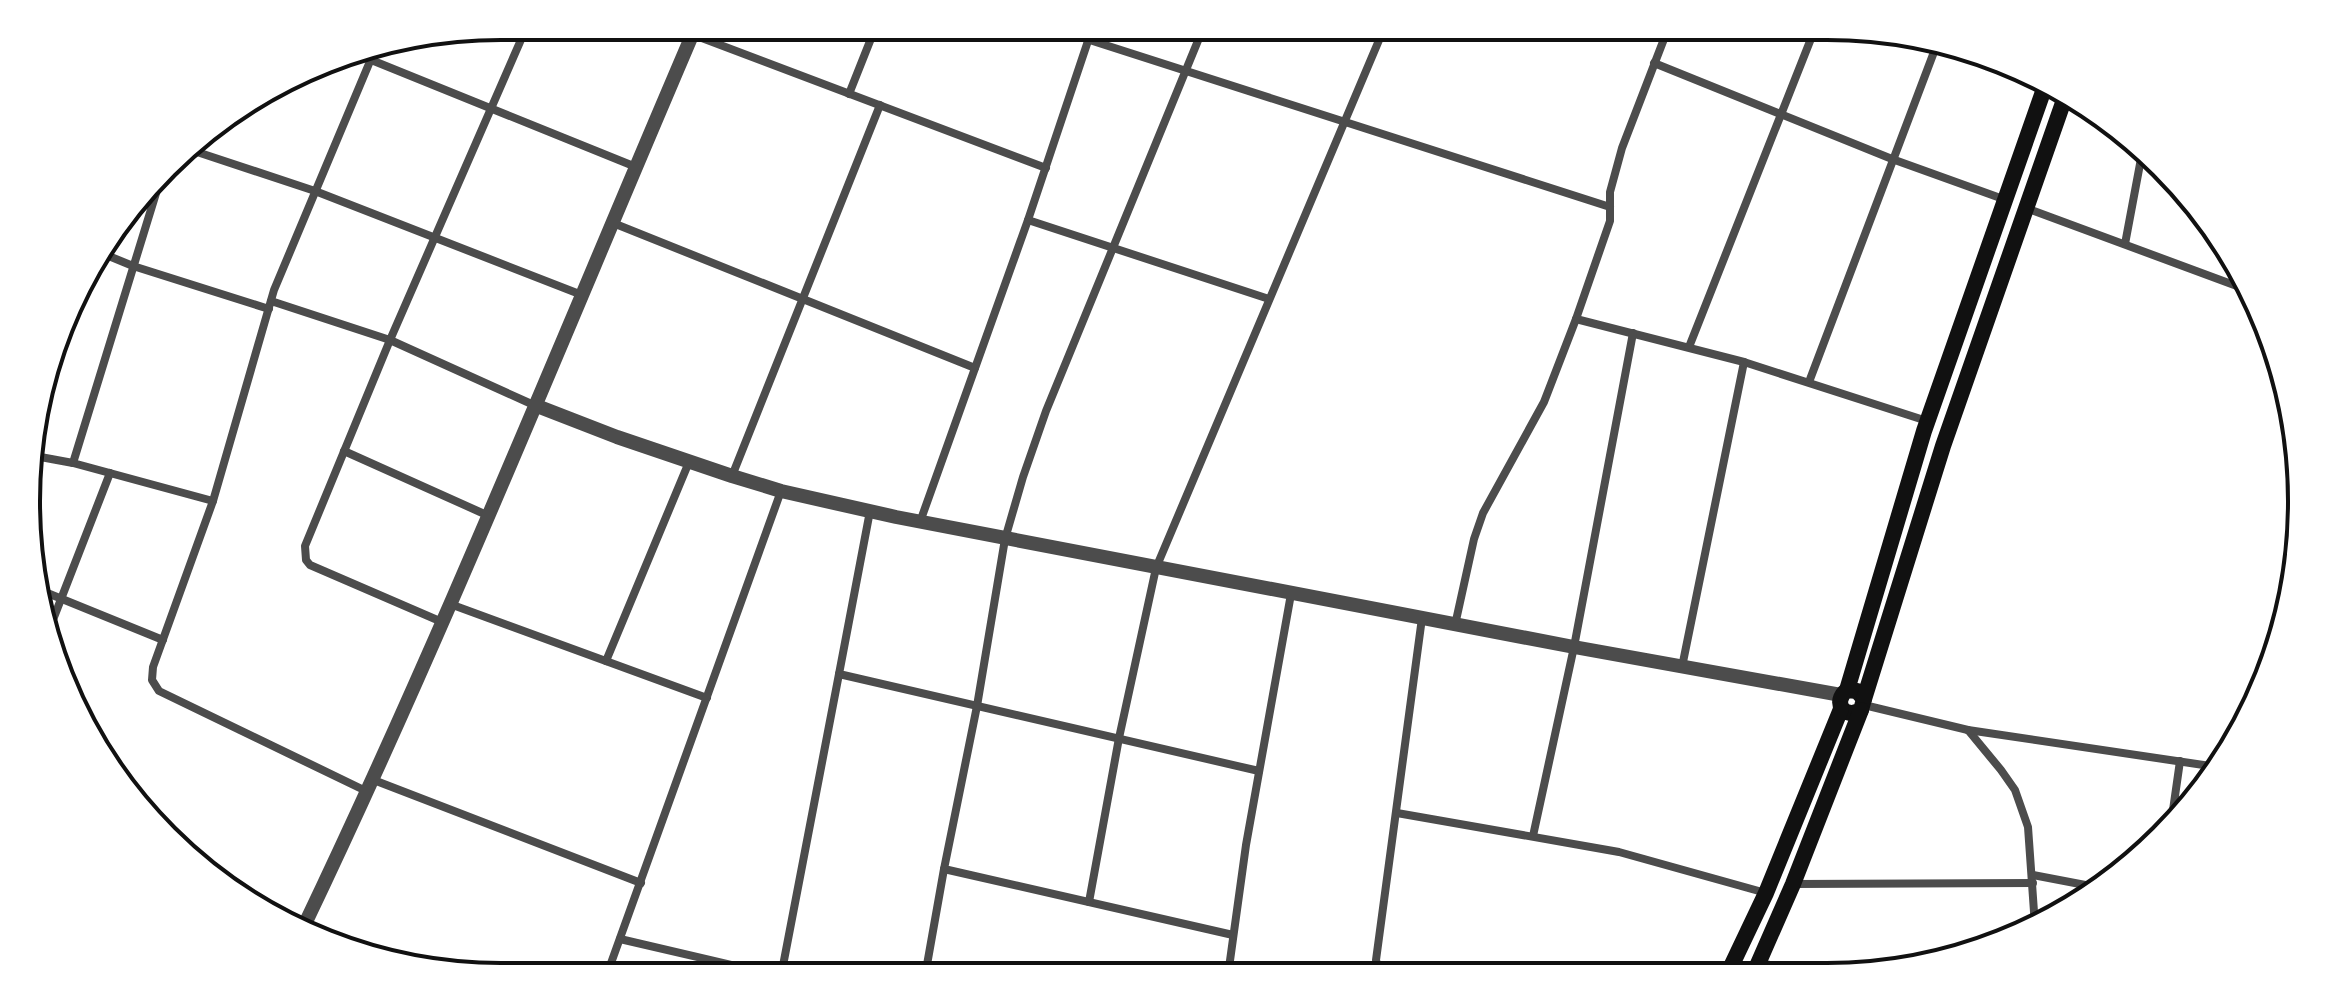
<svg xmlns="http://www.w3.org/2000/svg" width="2328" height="1003" viewBox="0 0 2328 1003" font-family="Poppins,sans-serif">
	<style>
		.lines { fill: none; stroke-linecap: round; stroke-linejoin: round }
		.minor { stroke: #4c4c4c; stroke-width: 8 }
		.tertiary { stroke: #4c4c4c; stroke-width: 14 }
		.secondary { stroke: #111; stroke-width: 16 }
		.rim { fill: none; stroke: #111; stroke-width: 4 }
	</style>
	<rect width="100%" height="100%" fill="#fff"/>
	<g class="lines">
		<!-- minor -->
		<g class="minor">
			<path d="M670,26L1046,168"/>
			<path d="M1046,26L1610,207"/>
			<path d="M1204,26L1046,411L1023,477L1005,539L977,706L944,869L1233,935"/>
			<path d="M349,51L636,167"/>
			<path d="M1654,63L1892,159L2006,200"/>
			<path d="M849,94L876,26"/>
			<path d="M185,148L315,191L582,295"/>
			<path d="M161,177L73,463L213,501"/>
			<path d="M2026,208L2253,292"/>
			<path d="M1028,220L1269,299"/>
			<path d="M613,223L975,368"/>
			<path d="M2125,244L2143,148"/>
			<path d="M99,252L133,266L269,309"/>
			<path d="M271,301L390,340L536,406"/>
			<path d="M1576,319L1744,362L1927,421"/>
			<path d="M1689,347L1816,26"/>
			<path d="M1809,382L1937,44"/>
			<path d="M344,451L489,516"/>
			<path d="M35,456L73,463"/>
			<path d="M732,476L880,105"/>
			<path d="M870,511L839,674L1259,771"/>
			<path d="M920,522L1028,220L1093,26"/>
			<path d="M35,588L163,640"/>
			<path d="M450,604L707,698"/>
			<path d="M442,622L310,565L306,560L305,546L390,340L527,26"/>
			<path d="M1455,625L1474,539L1483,513L1544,402L1576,319L1610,221V192L1622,148L1669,26"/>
			<path d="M49,630L110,473"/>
			<path d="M606,661L689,462"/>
			<path d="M1682,667L1744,362"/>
			<path d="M1864,705L1968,730L2001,770L2015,790L2028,827L2035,926"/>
			<path d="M1968,730L2217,767"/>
			<path d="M371,779L641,883"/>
			<path d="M366,791L159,691L152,680L153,667L213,501L274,290L376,47"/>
			<path d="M1397,813L1619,852L1766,893"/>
			<path d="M2171,824L2180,761"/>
			<path d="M1533,836L1574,647L1633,333"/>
			<path d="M2033,875L2101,888"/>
			<path d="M1794,884L2033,883"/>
			<path d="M1089,902L1119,738L1156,568L1385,26"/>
			<path d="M620,939L779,976"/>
			<path d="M1759,963L1813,973"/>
			<path d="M1386,974L1379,971L1376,960L1422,618"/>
			<path d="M1228,975L1246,845L1291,594"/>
			<path d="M781,976L839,674"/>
			<path d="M925,976L944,869"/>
			<path d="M606,977L781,491"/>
		</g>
		<!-- tertiary -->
		<g class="tertiary">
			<path d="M537,406L617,437L732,476L781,491L896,517L1574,647L1841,695"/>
			<path d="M304,926C445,631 567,327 696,26"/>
		</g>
		<!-- secondary -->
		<g class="secondary">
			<path d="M1847,690L1857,691L1864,699L1861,710C1844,720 1832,702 1847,690L1924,431L2044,89"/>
			<path d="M1864,699L1943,446L2064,100"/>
			<path d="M1728,973L1766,893L1841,709"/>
			<path d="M1754,973L1793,884L1861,710"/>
		</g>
	</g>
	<!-- crop -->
	<path d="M0 0H2328V1003H0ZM501 40H1827A461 461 0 0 1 2288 501V502A461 461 0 0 1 1827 963H501A461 461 0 0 1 40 502V501A461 461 0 0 1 501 40Z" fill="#fff" fill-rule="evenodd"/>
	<path class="rim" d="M501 40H1827A461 461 0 0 1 2288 501V502A461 461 0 0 1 1827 963H501A461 461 0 0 1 40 502V501A461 461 0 0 1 501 40Z"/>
</svg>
